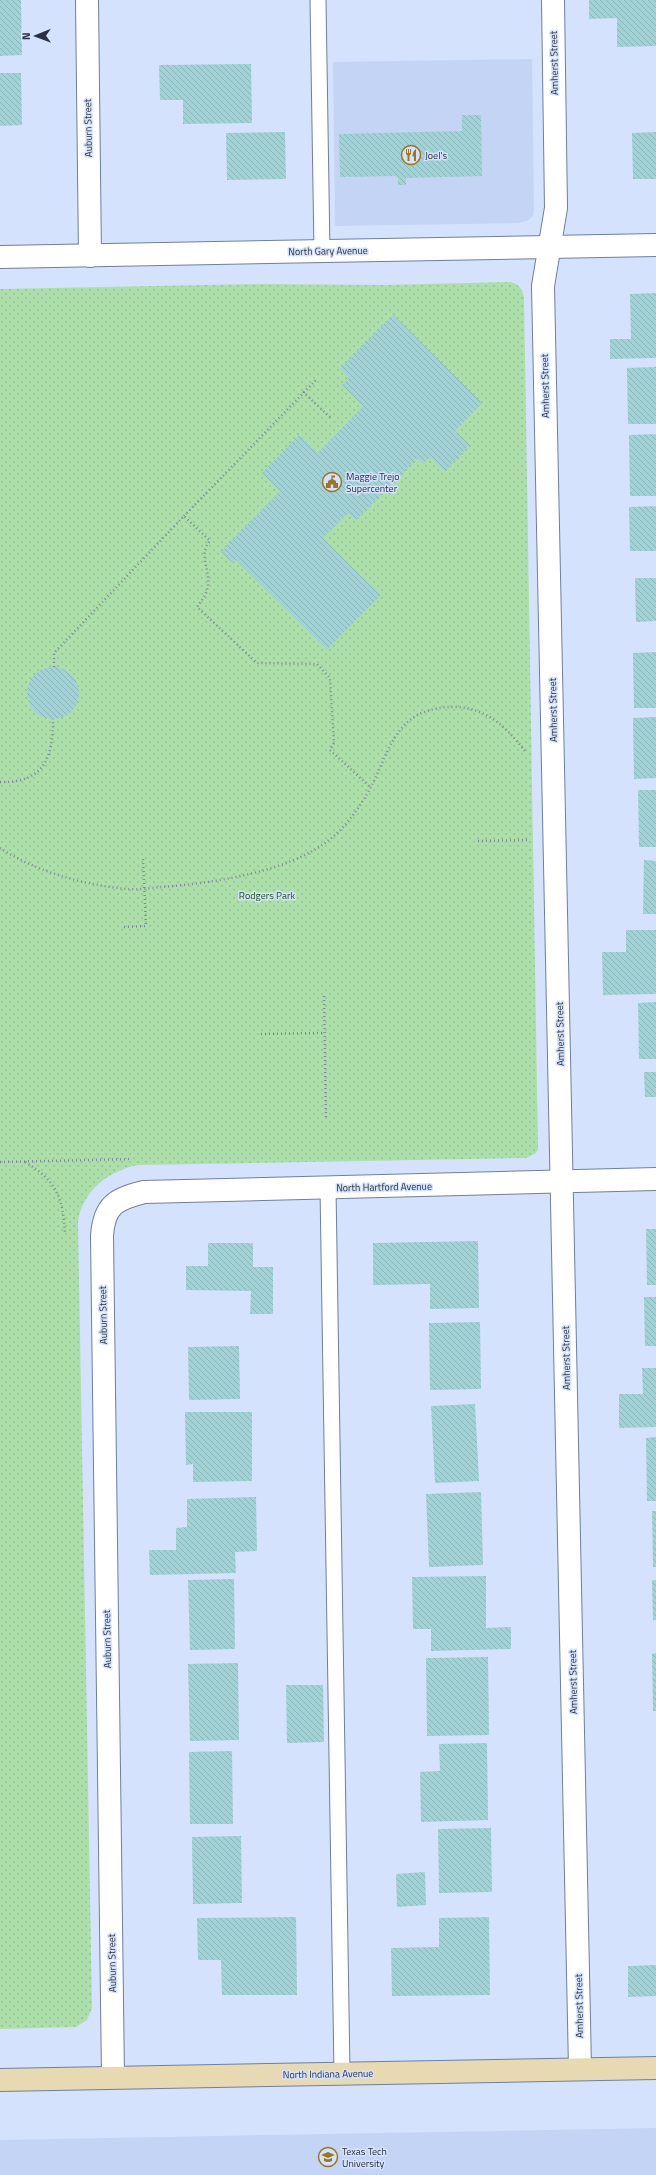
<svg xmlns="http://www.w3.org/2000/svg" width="656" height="2175" viewBox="0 0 656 2175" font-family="'Titillium Web',sans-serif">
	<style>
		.built { fill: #c4d4f4 }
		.park { fill: url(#park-dots) }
		.building { fill: url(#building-back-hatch) }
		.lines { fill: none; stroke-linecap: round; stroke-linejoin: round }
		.service-casing { stroke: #707f9e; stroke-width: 17 }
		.minor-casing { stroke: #707f9e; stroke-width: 24 }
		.secondary-casing { stroke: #707f9e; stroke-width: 24 }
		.path { stroke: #7d879b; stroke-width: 2.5; stroke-dasharray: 1 3; stroke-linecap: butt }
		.service { stroke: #fff; stroke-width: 15 }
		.minor { stroke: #fff; stroke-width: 22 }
		.secondary { stroke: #e7dab2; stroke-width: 22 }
		.labels { text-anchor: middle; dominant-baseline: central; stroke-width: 3; stroke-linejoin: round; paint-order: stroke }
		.street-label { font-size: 10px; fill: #2a313e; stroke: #d4e2fe }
		.poi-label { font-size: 10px; fill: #2a313e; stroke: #d4e2fe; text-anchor: start }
		.park-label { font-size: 10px; fill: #165318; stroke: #d4e2fe }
	</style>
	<defs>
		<pattern id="park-dots" width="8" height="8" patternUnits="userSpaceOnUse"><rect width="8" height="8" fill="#addfaa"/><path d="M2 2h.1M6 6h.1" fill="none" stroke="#95c093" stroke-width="1.8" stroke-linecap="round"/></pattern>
		<pattern id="building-back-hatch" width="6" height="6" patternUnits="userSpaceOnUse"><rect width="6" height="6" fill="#a1d2d6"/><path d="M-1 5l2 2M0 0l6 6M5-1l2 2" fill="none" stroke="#8bb5b9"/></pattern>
	</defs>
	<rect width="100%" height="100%" fill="#d4e2fe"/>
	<!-- built -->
	<g class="built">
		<path d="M532,59L534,209L533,216L529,220L519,223L335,226L333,62Z"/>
		<path d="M656,2128V2175H0V2140Z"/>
	</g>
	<!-- park -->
	<path class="park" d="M509,282C519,283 522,289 524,297L538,1149L536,1153L526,1158L139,1165C109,1170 82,1191 78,1222L92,2008L87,2020L76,2027L0,2029V289L261,284L384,285Z"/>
	<!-- building -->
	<g class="building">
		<path d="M0,0H21L22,55L0,56Z"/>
		<path d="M589,0H656V46L617,47V18L589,19Z"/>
		<path d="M251,64L252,123L183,124V100H160L159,65Z"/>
		<path d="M0,73H21L22,125L0,126Z"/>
		<path d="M462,115H481L482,176L406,178V185H398V178L396,176L340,177L339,134L462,131Z"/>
		<path d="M285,132L286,179L227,180L226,133Z"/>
		<path d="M656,132V179H633L632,133Z"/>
		<path d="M656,293V358L610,359V339H631L630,294Z"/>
		<path d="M393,315L482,403L455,431L470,445L445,471L430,457L423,464L417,458L356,520L348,513L323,538L381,595L327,650L236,560L233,563L221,552L280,491L262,473L299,435L318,453L363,406L342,385L349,378L340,369Z"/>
		<path d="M656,367V424H628L627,368Z"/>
		<path d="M656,434V496H630L629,435Z"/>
		<path d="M656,506V551H630L629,507Z"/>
		<path d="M635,578H656V621L636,622Z"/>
		<path d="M656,652V708H634L633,653Z"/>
		<circle cx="53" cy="693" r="26"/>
		<path d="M656,717V778L634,779L633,718Z"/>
		<path d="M638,790H656V847H639Z"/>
		<path d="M644,860L656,861V914H643Z"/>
		<path d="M626,930H656V994L603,995L602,952H626Z"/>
		<path d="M656,1002V1059H639L638,1003Z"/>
		<path d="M644,1072H656V1097H645Z"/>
		<path d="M646,1229H656V1285H647Z"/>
		<path d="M478,1241L479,1308L430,1309V1284L373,1285V1243Z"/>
		<path d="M208,1243H253V1267H273V1314H250L251,1291L186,1290V1266H208Z"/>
		<path d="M644,1297H656V1346H645Z"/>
		<path d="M480,1322L481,1389L430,1390L429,1323Z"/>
		<path d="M239,1346L240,1399L189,1400L188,1347Z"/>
		<path d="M642,1368H656V1427L619,1428V1394H643Z"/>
		<path d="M475,1404L479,1481L435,1483L431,1406Z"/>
		<path d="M185,1412H252V1481L193,1482V1464L186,1465Z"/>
		<path d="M656,1437V1501H647L646,1438Z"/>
		<path d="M481,1492L483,1565L429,1567L426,1494Z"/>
		<path d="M256,1497L257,1551L235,1552L236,1573L150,1575L149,1550H176V1528L187,1527V1499Z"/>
		<path d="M652,1511H656V1567H653Z"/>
		<path d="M486,1576V1628L511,1627V1649L431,1651V1629H413L412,1577Z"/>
		<path d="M234,1579L235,1649L190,1650L188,1580Z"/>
		<path d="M652,1580H656V1620H653Z"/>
		<path d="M656,1653V1711H653L652,1654Z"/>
		<path d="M488,1657L489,1735L427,1736L426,1658Z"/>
		<path d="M238,1663L239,1740L190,1741L188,1664Z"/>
		<path d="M286,1685H323L324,1742L287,1743Z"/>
		<path d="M487,1743L488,1820L421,1822L420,1772L440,1771L439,1744Z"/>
		<path d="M232,1751L233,1824H190L189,1752Z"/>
		<path d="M491,1828L492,1892L439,1893L438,1829Z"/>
		<path d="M241,1836L242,1903L193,1904L192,1837Z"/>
		<path d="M425,1872L426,1905L397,1907L396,1874Z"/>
		<path d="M296,1917L297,1995H222L221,1960H198L197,1918Z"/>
		<path d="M489,1917L490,1995L392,1996L391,1948L439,1947V1918Z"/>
		<path d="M656,1965V1996L628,1997V1966Z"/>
	</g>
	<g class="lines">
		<defs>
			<g id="service">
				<path d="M318,0L322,252"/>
				<path d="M328,1188L342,2073"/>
			</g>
			<g id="minor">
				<path d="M87,0L90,256"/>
				<path d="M553,0L556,208L543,286L580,2069"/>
				<path d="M0,257L656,245"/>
				<path d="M113,2077L102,1236C104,1205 116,1199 144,1192L656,1179"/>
			</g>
			<path id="secondary" d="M0,2080L656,2068"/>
		</defs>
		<!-- service casing -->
		<use href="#service" class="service-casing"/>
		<!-- minor casing -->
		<use href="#minor" class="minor-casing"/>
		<!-- secondary casing -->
		<use href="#secondary" class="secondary-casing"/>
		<!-- path -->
		<g class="path">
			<path d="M303,392L332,419"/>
			<path d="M184,516L316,380"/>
			<path d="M54,667V653L184,516L210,541C198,554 210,570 208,584C208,593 202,600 197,607L257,663L317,664L330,678L334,743L330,750L370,787"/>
			<path d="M0,782C44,783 53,758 53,719"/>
			<path d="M478,841L527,840"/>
			<path d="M0,848C37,872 84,885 127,889C138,890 151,888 162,887C213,883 289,872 329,840C348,825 362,804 373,783C393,741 399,707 456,707C487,708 507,728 525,751"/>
			<path d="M124,927L146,926L143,859"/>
			<path d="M324,996L326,1120"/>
			<path d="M261,1034L324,1033"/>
			<path d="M0,1162L132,1159"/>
			<path d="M25,1162C57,1181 63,1198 65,1234"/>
		</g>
		<!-- service -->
		<use href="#service" class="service"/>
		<!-- minor -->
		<use href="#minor" class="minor"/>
		<!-- secondary -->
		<use href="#secondary" class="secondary"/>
	</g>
	<!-- icons -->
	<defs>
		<symbol id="restaurant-ring" viewBox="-11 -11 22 22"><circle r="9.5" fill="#d4e2fe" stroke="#9a7621" stroke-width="1.5"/><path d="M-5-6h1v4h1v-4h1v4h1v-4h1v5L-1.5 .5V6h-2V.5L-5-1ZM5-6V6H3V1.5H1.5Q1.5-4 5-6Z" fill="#9a7621"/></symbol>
		<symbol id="civic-ring" viewBox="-11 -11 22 22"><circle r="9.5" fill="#d4e2fe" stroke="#9a7621" stroke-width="1.5"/><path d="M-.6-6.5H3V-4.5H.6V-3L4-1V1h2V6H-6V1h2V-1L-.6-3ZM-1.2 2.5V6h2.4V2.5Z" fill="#9a7621"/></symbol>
		<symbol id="university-ring" viewBox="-11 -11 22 22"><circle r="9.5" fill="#d4e2fe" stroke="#9a7621" stroke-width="1.5"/><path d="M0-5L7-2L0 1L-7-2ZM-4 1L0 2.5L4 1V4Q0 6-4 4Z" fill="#9a7621"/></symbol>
	</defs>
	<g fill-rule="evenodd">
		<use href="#restaurant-ring" x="400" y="144" width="22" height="22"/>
		<use href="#civic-ring" x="321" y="471" width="22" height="22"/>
		<use href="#university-ring" x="317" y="2146" width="22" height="22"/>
	</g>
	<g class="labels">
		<!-- street labels -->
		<g class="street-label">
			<text transform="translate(554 63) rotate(-91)">Amherst Street</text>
			<text transform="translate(88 128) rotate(-91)">Auburn Street</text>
			<text transform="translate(328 251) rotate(-1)">North Gary Avenue</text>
			<text transform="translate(545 386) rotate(-91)">Amherst Street</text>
			<text transform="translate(553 710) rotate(-91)">Amherst Street</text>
			<text transform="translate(560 1034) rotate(-91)">Amherst Street</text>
			<text transform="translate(384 1187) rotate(-1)">North Hartford Avenue</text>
			<text transform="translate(103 1315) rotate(-91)">Auburn Street</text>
			<text transform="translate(566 1358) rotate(-91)">Amherst Street</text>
			<text transform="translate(107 1639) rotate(-91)">Auburn Street</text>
			<text transform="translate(573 1682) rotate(-91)">Amherst Street</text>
			<text transform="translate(112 1963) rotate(-91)">Auburn Street</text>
			<text transform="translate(579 2006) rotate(-91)">Amherst Street</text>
			<text transform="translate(328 2074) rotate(-1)">North Indiana Avenue</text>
		</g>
		<!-- poi labels -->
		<g class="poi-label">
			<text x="425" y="155">Joel's</text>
			<text x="346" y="476">Maggie Trejo<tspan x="346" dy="12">Supercenter</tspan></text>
			<text x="342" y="2151">Texas Tech<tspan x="342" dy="12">University</tspan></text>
		</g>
		<!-- park labels -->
		<g class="park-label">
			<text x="267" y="895">Rodgers Park</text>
		</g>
	</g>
	<!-- north arrow -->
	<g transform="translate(36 36) rotate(269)" stroke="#d4e2fe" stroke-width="3" paint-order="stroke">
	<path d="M0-3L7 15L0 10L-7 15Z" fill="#2a313e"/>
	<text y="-6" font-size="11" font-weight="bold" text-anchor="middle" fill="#2a313e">N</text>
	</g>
</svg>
